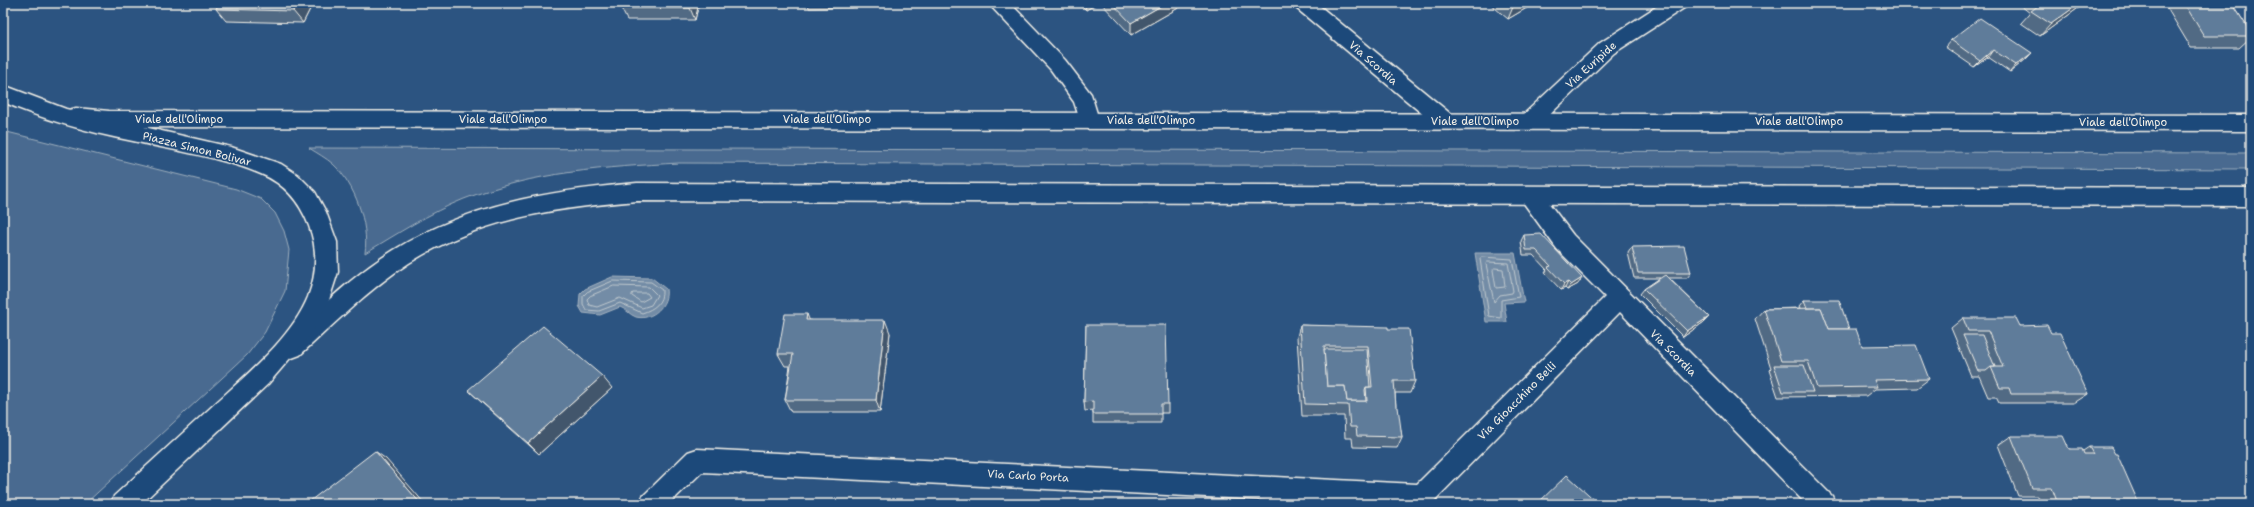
<svg xmlns="http://www.w3.org/2000/svg" width="2254" height="507" viewBox="0 0 2254 507" font-family="'Shantell Sans',sans-serif">
	<style>
		.green { fill: #496b90; stroke: #9eaebc }
		.water { fill: #738ca6; stroke: #a7b4c0 }
		.lines { fill: none; stroke-linecap: round; stroke-linejoin: round }
		.shore { stroke: #c0c9ce; stroke-width: 1 }
		.minor-casing { stroke: #f4f1e8; stroke-width: 3 }
		.tertiary-casing { stroke: #f4f1e8; stroke-width: 3 }
		.secondary-casing { stroke: #f4f1e8; stroke-width: 3 }
		.minor { fill: #1f4a7a; fill-rule: evenodd }
		.tertiary { fill: #1f4a7a; fill-rule: evenodd }
		.secondary { fill: #1f4a7a; fill-rule: evenodd }
		.wall { fill: #516a84; stroke: #f4f1e8 }
		.shaded-wall { fill: #42566c; stroke: #f4f1e8 }
		.building { fill: #5e7b9a; stroke: #f4f1e8; fill-rule: evenodd }
		.labels { text-anchor: middle; dominant-baseline: central; stroke-width: 3; stroke-linejoin: round; paint-order: stroke }
		.street-label { font-size: 11px; fill: #f4f1e8; stroke: #1f4a7a }
	</style>
	<rect width="100%" height="100%" fill="#2c5481"/>
	<filter id="ink" filterUnits="userSpaceOnUse"><feTurbulence type="fractalNoise" baseFrequency=".025" numOctaves="2"/><feDisplacementMap in="SourceGraphic" scale="8" xChannelSelector="R" yChannelSelector="G"/><feConvolveMatrix kernelMatrix="1 2 1 2 8 2 1 2 1" color-interpolation-filters="sRGB"/></filter>
	<g filter="url(#ink)">
		<!-- green -->
		<g class="green">
			<path d="M3,131L236,189L261,199L275,213L284,231L289,250L285,291L265,332L247,355L85,504H3Z"/>
			<path d="M309,148L2251,153V169L679,163C606,167 533,172 464,199C429,213 397,234 365,253C369,224 355,184 333,164C326,158 317,153 309,148Z"/>
		</g>
		<!-- water -->
		<g class="water">
			<path d="M1475,253H1515L1524,302L1504,303L1507,322H1486Z"/>
			<path d="M612,277L652,278L666,289C669,305 652,321 636,317C630,315 626,309 620,307L600,315L583,313L579,306L580,294L585,289Z"/>
		</g>
		<g class="lines">
			<!-- shore -->
			<g class="shore">
				<path d="M1482,257L1512,259L1519,297L1501,300V318L1489,316L1480,259Z"/>
				<path d="M1488,262L1508,263L1513,291L1512,293L1500,295L1494,302L1486,264Z"/>
				<path d="M1495,268L1503,269L1505,287L1496,288L1493,270Z"/>
				<path d="M613,281L651,282L662,290C663,303 654,309 642,313L620,303L599,311L586,310L583,304V296L587,292Z"/>
				<path d="M614,286L649,287L657,295L651,305L642,308L620,298L597,307L589,305L587,299L590,296Z"/>
				<path d="M633,293H647L650,297L641,302L632,296Z"/>
			</g>
			<defs>
				<g id="minor">
					<path d="M988,3H1010L1065,60L1091,94L1099,120L1096,126L1089,128L1082,126L1074,102L1051,70Z"/>
					<path d="M1293,3H1316L1452,115L1455,121L1452,127L1445,129L1438,127L1296,8Z"/>
					<path d="M1662,3H1687L1684,8L1614,53L1537,127L1530,129L1523,127L1520,121L1523,115L1600,43Z"/>
					<path d="M1531,187L1539,190L1573,235L1832,496L1835,504H1806L1620,312L1431,504H1347L702,472L669,504H640L643,496L688,452L697,449L1417,484L1605,297L1557,249L1523,202L1520,196L1523,190Z"/>
				</g>
				<g id="tertiary">
					<path d="M76,108L109,111L2251,115V131L109,127L69,122L66,116L69,110Z"/>
					<path d="M637,183L2251,188V206L637,201C555,208 480,218 409,263C369,289 335,323 300,355L292,358L284,355L280,348L284,341C319,309 353,275 394,250C470,203 550,191 637,183Z"/>
				</g>
				<path id="secondary" d="M3,85L66,109L231,147L281,164L298,175L315,192L326,212L337,242L338,272L329,300L311,334L268,384L141,504H111L114,496C145,468 176,439 207,411C241,379 290,341 308,297C317,273 318,250 309,226C300,202 285,184 261,174C221,157 175,151 133,141C88,132 45,120 3,102Z"/>
			</defs>
			<!-- minor casing -->
			<use href="#minor" class="minor-casing"/>
			<!-- tertiary casing -->
			<use href="#tertiary" class="tertiary-casing"/>
			<!-- secondary casing -->
			<use href="#secondary" class="secondary-casing"/>
			<!-- minor -->
			<use href="#minor" class="minor"/>
			<!-- tertiary -->
			<use href="#tertiary" class="tertiary"/>
			<!-- secondary -->
			<use href="#secondary" class="secondary"/>
		</g>
		<!-- wall -->
		<g class="wall">
			<path d="M219,3H313L303,23L226,21L216,9Z"/>
			<path d="M622,3H699L695,20H627L621,8Z"/>
			<path d="M808,3H877L876,7L809,8Z"/>
			<path d="M1079,3H1098L1086,10Z"/>
			<path d="M1101,3H1187L1131,35Z"/>
			<path d="M1489,3H1535L1508,19Z"/>
			<path d="M1951,3H1960L1956,6Z"/>
			<path d="M2024,3H2085L2040,36L2021,23L2030,13L2021,6Z"/>
			<path d="M2164,3H2232L2251,33V37L2239,48H2191Z"/>
			<path d="M1951,40L2032,53L2026,59L2010,72L1988,57L1974,67L1945,47Z"/>
			<path d="M1524,235L1578,284L1567,290L1565,288L1561,290L1545,273L1547,270L1533,255H1523L1521,241Z"/>
			<path d="M1632,247L1691,273L1687,278H1669L1709,317L1704,322L1683,337L1640,294L1644,289L1660,278H1634L1628,253Z"/>
			<path d="M1804,300L1849,329L1862,346L1929,379L1917,388L1875,389L1866,396L1778,397L1769,370L1771,368L1755,319L1764,309L1800,308L1799,306Z"/>
			<path d="M1963,318L2020,326L2051,333L2088,394L2074,403H1999L1996,397H1988L1979,376H1971L1951,328Z"/>
			<path d="M809,320L890,333L880,412H791L785,400L790,366H785L778,354Z"/>
			<path d="M1086,325L1168,404V413H1161V423H1093V410L1085,411L1084,402Z"/>
			<path d="M1300,325L1388,329L1415,381L1410,393H1395L1396,407L1402,437L1397,448L1353,447L1352,438H1345L1344,416H1302L1297,337Z"/>
			<path d="M612,388L539,454L481,402L468,390Z"/>
			<path d="M2011,436L2069,449L2083,451L2089,447L2139,504H2041L2038,496H2018L1998,445Z"/>
		</g>
		<!-- shaded-wall -->
		<g class="shaded-wall">
			<path d="M297,3H313L303,23L293,11Z"/>
			<path d="M691,3H699L695,20L690,8Z"/>
			<path d="M1085,3H1098L1086,10Z"/>
			<path d="M1166,3H1187L1131,35V23Z"/>
			<path d="M1520,3H1535L1508,19L1513,7Z"/>
			<path d="M2080,3H2085L2040,36L2051,24Z"/>
			<path d="M1993,50L1988,57L1974,67L1980,61Z"/>
			<path d="M2032,53L2026,59L2010,72L2016,65Z"/>
			<path d="M1582,278L1578,284L1567,290L1571,285Z"/>
			<path d="M1568,282L1565,288L1561,290L1564,284Z"/>
			<path d="M807,314L812,327L806,320Z"/>
			<path d="M1709,317L1704,322L1683,337L1687,331Z"/>
			<path d="M885,320L890,333L880,412L876,400Z"/>
			<path d="M602,376L612,388L539,454L528,443Z"/>
			<path d="M375,451L386,459L425,504H421Z"/>
		</g>
		<!-- building -->
		<g class="building">
			<path d="M219,3H297L293,11L216,9Z"/>
			<path d="M622,3H691L690,8H621Z"/>
			<path d="M1112,3H1166L1131,23Z"/>
			<path d="M1508,3H1520L1513,7Z"/>
			<path d="M2042,3H2080L2051,24L2031,11Z"/>
			<path d="M2184,3H2232L2251,33V36H2204Z"/>
			<path d="M1980,18L2032,53L2016,65L1993,50L1980,61L1951,40Z"/>
			<path d="M1541,234L1582,278L1571,285L1568,282L1564,284L1548,267L1551,266L1536,250H1526L1524,235Z"/>
			<path d="M1684,246L1691,273H1638L1632,247Z"/>
			<path d="M1665,275L1709,317L1687,331L1644,289Z"/>
			<path d="M1804,300H1839L1849,329H1829L1821,308H1807Z"/>
			<path d="M1821,308L1829,329H1856L1862,346L1916,345L1929,379L1874,380L1877,387L1817,388L1808,361H1781L1764,309Z"/>
			<path d="M785,314H807L806,320H885L876,400H785L793,354H778Z"/>
			<path d="M1963,318H2016L2020,326L2047,325L2051,333H2060L2088,394H2011L2009,388H2000L1991,367H2003L1988,331H1968Z"/>
			<path d="M1086,325H1166L1168,404H1161V414H1093V401L1084,402Z"/>
			<path d="M1300,325L1388,327V329H1409L1415,381H1394L1396,407H1398L1402,437L1357,436L1356,427H1350L1348,405L1305,404ZM1324,346H1368L1372,387H1366L1367,401H1347L1345,386H1327Z"/>
			<path d="M543,326L602,376L528,443L468,390Z"/>
			<path d="M1963,335H1982L1995,367H1991L1986,371H1978Z"/>
			<path d="M1324,349H1367L1370,387H1366L1365,390L1366,401H1347L1345,386H1327Z"/>
			<path d="M1774,365H1804L1813,392H1783Z"/>
			<path d="M2011,436H2063L2069,449H2082L2084,454H2093L2089,447H2111L2115,454H2117L2139,504H2058L2052,488H2032Z"/>
			<path d="M375,451L421,504H306Z"/>
			<path d="M1567,475L1599,504H1537Z"/>
		</g>
	</g>
	<g class="labels">
		<!-- street labels -->
		<g class="street-label">
			<text transform="translate(1373 63) rotate(41)">Via Scordia</text>
			<text transform="translate(1591 65) rotate(-42)">Via Euripide</text>
			<text x="179" y="119">Viale dell'Olimpo</text>
			<text x="503" y="119">Viale dell'Olimpo</text>
			<text x="827" y="119">Viale dell'Olimpo</text>
			<text x="1151" y="120">Viale dell'Olimpo</text>
			<text x="1475" y="121">Viale dell'Olimpo</text>
			<text x="1799" y="121">Viale dell'Olimpo</text>
			<text x="2123" y="122">Viale dell'Olimpo</text>
			<text transform="translate(197 149) rotate(14)">Piazza Simon Bolivar</text>
			<text transform="translate(1673 353) rotate(45)">Via Scordia</text>
			<text transform="translate(1517 401) rotate(-45)">Via Gioacchino Belli</text>
			<text transform="translate(1028 476) rotate(3)">Via Carlo Porta</text>
		</g>
	</g>
	<!-- margin -->
	<rect width="2254" height="507" fill="none" stroke="#1f4a7a" stroke-width="16"/>
	<rect x="8" y="8" width="2238" height="491" fill="none" stroke="#f4f1e8" stroke-width="1.5" filter="url(#ink)"/>
</svg>
